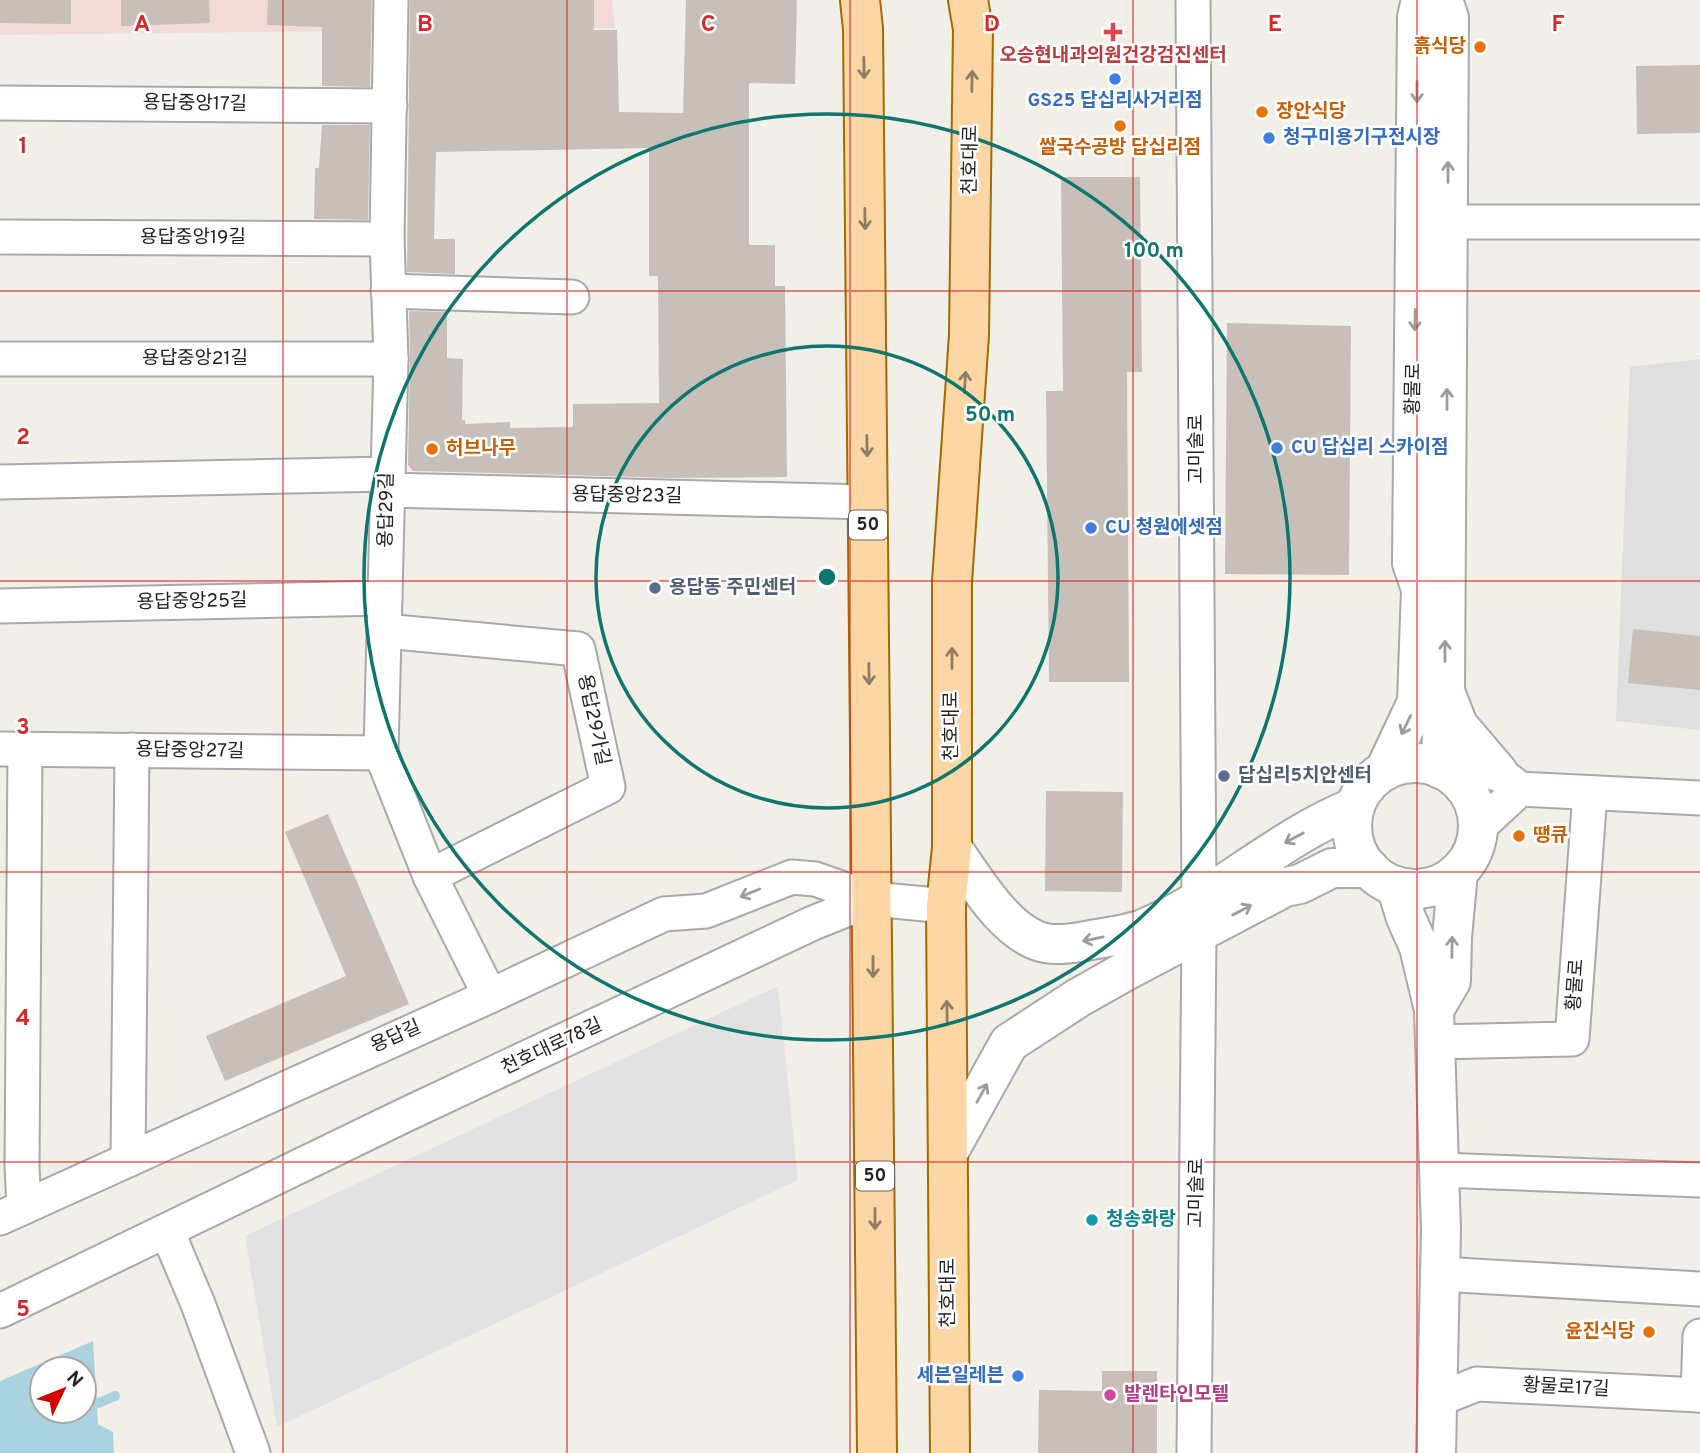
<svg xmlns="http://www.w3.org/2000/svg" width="1700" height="1453" viewBox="0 0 1700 1453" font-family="Overpass,'Noto Sans KR',sans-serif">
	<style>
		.residential { fill: #e0dfdf }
		.commercial { fill: #f2dad9 }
		.parking { fill: #e2e2e2 }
		.water { fill: #aad3df; fill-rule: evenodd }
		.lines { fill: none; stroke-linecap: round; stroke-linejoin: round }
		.stream { stroke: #aad3df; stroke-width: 10 }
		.building { fill: #c7bfb8 }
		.minor-casing { stroke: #a9a9a9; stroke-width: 37 }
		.tertiary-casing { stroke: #a9a9a9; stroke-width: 42 }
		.primary-casing { stroke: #a06b00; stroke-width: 42 }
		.minor { stroke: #fff; stroke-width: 33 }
		.tertiary { stroke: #fff; stroke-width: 38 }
		.primary { stroke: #fcd6a4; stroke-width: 38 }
		.oneway { stroke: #8f7c63 }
		.oneway2 { stroke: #9c9c9c }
		.grid { fill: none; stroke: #d62828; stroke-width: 2; stroke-opacity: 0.55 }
		.ring { fill: none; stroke: #0f766e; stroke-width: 3.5 }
		.health-dot { fill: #e0444e; stroke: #fff; stroke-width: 2.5 }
		.food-dot { fill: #e8710a; stroke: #fff; stroke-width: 2.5 }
		.shop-dot { fill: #3f7fe0; stroke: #fff; stroke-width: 2.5 }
		.service-dot { fill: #5c6f8a; stroke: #fff; stroke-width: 2.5 }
		.culture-dot { fill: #0f9aa8; stroke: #fff; stroke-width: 2.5 }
		.hotel-dot { fill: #d1479c; stroke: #fff; stroke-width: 2.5 }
		.labels { text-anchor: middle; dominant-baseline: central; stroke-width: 5; stroke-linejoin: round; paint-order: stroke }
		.shield { fill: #fff; stroke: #646464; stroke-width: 2 }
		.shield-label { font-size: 18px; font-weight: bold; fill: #222 }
		.food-label { font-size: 19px; font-weight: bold; fill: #c56008; stroke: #fff; text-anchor: start }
		.health-label { font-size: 19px; font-weight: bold; fill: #be3a42; stroke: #fff }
		.shop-label { font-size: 19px; font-weight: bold; fill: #366cbe; stroke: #fff; text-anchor: start }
		.street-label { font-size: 19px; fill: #222; stroke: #fff }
		.service-label { font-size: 19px; font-weight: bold; fill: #4e5e75; stroke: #fff; text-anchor: start }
		.culture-label { font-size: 19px; font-weight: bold; fill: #0d838f; stroke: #fff; text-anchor: start }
		.hotel-label { font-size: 19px; font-weight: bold; fill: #b23c85; stroke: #fff; text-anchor: start }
		.grid-label { font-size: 23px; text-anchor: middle; font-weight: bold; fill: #d62828; stroke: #fff; stroke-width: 5; stroke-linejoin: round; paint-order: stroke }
		.centre { fill: #0f766e; stroke: #fff; stroke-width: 3.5 }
		.ring-label { font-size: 21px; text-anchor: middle; font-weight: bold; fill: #0f766e; stroke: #fff; stroke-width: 5; stroke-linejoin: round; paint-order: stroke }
	</style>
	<rect width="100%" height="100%" fill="#f2efe9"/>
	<!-- residential -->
	<path class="residential" d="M1700,359V730L1616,721L1630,367Z"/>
	<!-- commercial -->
	<path class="commercial" d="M0,0H612L615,28L0,35Z"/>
	<!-- parking -->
	<path class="parking" d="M778,986L798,1180L277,1427L245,1236Z"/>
	<!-- water -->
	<path class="water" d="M93,1341L98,1424L113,1432L114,1453H0V1381ZM42,1369H84V1411H42Z"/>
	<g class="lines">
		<!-- stream -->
		<path class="stream" d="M84,1409L115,1396"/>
	</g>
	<!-- building -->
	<g class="building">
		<path d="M0,0H71V24L0,23Z"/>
		<path d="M121,0H209L210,23L121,26Z"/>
		<path d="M268,0H372L370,87L322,86V27L267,25Z"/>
		<path d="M410,0H594V30H617L619,112L683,113L686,0H797L795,84L749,83V245H775V286H785L787,477L673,478L413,471L408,465L410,359L409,311L447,312V358L463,359L462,420H465V424L510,422V428L573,427V404L659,403L658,276H649V148L436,152L434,239H455V274L407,272Z"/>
		<path d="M1700,65V133L1637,134L1636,66Z"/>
		<path d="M322,125H370L368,220L314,219L315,168H319Z"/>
		<path d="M1061,177H1140L1142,372H1127L1129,682H1049L1046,391H1063Z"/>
		<path d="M1227,323L1351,326L1349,575L1225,574Z"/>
		<path d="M1633,629L1700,636V690L1628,683Z"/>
		<path d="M1046,791L1123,792L1122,892L1045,891Z"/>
		<path d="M328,814L409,1004L225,1081L206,1036L346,976L285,832Z"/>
		<path d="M1102,1371H1157V1453H1038L1039,1390L1102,1391Z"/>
	</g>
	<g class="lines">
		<defs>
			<g id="minor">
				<path d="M391,0L387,239L391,359L381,753L430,876L490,996"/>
				<path d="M1193,0L1199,897"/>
				<path d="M0,103L390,106"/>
				<path d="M1448,222H1700"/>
				<path d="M0,237L387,239"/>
				<path d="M388,291L572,297"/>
				<path d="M0,359H391"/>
				<path d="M0,482L388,474"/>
				<path d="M387,490L868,502"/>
				<path d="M0,606L385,598"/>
				<path d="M384,631L578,649L608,787L430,876"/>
				<path d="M0,749L381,753"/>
				<path d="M1448,772L1474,764L1498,772L1520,789L1700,798"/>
				<path d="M1478,828L1520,789"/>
				<path d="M1434,1042L1572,1039L1590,793"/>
				<path d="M128,1160L132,750"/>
				<path d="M1440,1170L1700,1180"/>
				<path d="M24,1207L22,1167L25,749"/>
				<path d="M0,1218L490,996L664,914L706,911L792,877L815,879L873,899"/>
				<path d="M167,1231L198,1304L253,1453"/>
				<path d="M1440,1274L1700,1289"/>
				<path d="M0,1311L405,1115L813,923L873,899L946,906"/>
				<path d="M1698,1395L1700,1336"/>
				<path d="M1437,1400L1477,1384L1700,1395"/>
				<path d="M1194,1453L1199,932"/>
			</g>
			<g id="tertiary">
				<path d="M1446,694L1458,725L1498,772"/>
				<circle cx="1415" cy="826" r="63"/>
				<path d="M1440,769L1445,691L1449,18L1443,0"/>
				<path d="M1385,770L1417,702L1421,589L1412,563L1417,17L1421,0"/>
				<path d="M952,848C974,878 1002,928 1038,941C1054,947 1075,943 1091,940C1107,937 1127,935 1143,929C1217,898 1279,837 1355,807"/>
				<path d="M1396,886L1406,918L1419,947L1434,1010L1441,1230L1436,1453"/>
				<path d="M1434,1010L1451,981L1452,937L1458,872"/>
				<path d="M948,1153L1009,1043L1078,998L1122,973L1285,887L1300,884L1332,868H1369"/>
			</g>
			<g id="primary">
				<path d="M860,0L863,29L877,1453"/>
				<path d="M950,1453L946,906L952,848V582L969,335L973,29L968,0"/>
			</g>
		</defs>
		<!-- minor casing -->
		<use href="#minor" class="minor-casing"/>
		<!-- tertiary casing -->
		<use href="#tertiary" class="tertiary-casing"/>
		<!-- primary casing -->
		<use href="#primary" class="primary-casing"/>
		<!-- minor -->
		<use href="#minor" class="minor"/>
		<!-- tertiary -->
		<use href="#tertiary" class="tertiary"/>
		<!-- primary -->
		<use href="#primary" class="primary"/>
	</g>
	<!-- one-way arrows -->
	<defs><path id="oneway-shaft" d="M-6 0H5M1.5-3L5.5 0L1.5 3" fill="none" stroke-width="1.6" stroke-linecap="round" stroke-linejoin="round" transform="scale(1.75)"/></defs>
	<g class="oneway">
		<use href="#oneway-shaft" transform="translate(864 68) rotate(89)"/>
		<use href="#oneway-shaft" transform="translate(972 81) rotate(-89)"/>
		<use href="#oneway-shaft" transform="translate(865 219) rotate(89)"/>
		<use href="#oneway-shaft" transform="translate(965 382) rotate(-86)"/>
		<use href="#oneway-shaft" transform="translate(867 446) rotate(89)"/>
		<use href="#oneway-shaft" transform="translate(952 658) rotate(-90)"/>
		<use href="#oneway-shaft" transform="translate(869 674) rotate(89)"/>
		<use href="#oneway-shaft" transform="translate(873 967) rotate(90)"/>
		<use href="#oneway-shaft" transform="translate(947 1011) rotate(-91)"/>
		<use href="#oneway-shaft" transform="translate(875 1219) rotate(90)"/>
	</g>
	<g class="oneway2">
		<use href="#oneway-shaft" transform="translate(1417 92) rotate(90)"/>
		<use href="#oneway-shaft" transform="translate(1448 172) rotate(-90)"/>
		<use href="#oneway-shaft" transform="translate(1415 320) rotate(91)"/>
		<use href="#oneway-shaft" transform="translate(1447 399) rotate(-90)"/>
		<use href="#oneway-shaft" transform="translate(1445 651) rotate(-90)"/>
		<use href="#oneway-shaft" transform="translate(1406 725) rotate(116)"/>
		<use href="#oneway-shaft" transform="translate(1294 838) rotate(152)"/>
		<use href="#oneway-shaft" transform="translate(750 893) rotate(158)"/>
		<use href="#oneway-shaft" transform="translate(1242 910) rotate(-28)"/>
		<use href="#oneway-shaft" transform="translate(1093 939) rotate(168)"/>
		<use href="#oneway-shaft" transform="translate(1452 947) rotate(-89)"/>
		<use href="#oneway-shaft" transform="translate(982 1093) rotate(-61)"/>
	</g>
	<!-- grid -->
	<path class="grid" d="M283,0V1453M567,0V1453M850,0V1453M1133,0V1453M1417,0V1453M0,291H1700M0,581H1700M0,872H1700M0,1162H1700"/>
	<!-- distance rings -->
	<g class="ring">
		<circle cx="827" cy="577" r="231"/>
		<circle cx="827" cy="577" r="463"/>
	</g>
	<!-- markers -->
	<path class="health-dot" d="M1109.5 21.5h7v7h7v7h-7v7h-7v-7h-7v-7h7z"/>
	<g class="food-dot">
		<circle cx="1480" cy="47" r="7"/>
		<circle cx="1262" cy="112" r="7"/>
		<circle cx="1120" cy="126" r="7"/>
		<circle cx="432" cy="449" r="7"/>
		<circle cx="1519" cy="836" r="7"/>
		<circle cx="1649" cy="1332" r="7"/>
	</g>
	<g class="shop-dot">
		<circle cx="1115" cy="79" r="7"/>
		<circle cx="1269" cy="138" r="7"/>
		<circle cx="1277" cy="448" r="7"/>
		<circle cx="1091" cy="528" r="7"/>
		<circle cx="1018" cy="1376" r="7"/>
	</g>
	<g class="service-dot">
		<circle cx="655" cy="588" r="7"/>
		<circle cx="1224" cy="776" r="7"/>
	</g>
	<circle class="culture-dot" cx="1092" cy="1220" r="7"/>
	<circle class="hotel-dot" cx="1110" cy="1395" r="7"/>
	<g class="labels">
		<!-- shield labels -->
		<g class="shield">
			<rect x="849" y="510.5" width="38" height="29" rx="5"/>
			<rect x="856" y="1161.5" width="38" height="29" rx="5"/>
		</g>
		<g class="shield-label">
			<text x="868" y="525">50</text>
			<text x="875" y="1176">50</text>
		</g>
		<!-- food labels -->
		<g class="food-label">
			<text x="1466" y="47" text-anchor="end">흙식당</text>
			<text x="1276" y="112">장안식당</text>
			<text x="1120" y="148" text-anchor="middle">쌀국수공방 답십리점</text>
			<text x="446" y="449">허브나무</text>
			<text x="1533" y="836">땡큐</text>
			<text x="1635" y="1332" text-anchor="end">윤진식당</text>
		</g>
		<!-- health labels -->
		<g class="health-label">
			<text x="1113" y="56">오승현내과의원건강검진센터</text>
		</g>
		<!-- shop labels -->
		<g class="shop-label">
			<text x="1115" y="101" text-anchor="middle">GS25 답십리사거리점</text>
			<text x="1283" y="138">청구미용기구전시장</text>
			<text x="1291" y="448">CU 답십리 스카이점</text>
			<text x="1105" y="528">CU 청원에셋점</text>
			<text x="1004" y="1376" text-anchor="end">세븐일레븐</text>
		</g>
		<!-- street labels -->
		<g class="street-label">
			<text transform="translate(195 104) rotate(1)">용답중앙17길</text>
			<text transform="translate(971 160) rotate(-89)">천호대로</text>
			<text x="193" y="238">용답중앙19길</text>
			<text x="195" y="359">용답중앙21길</text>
			<text transform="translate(1414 389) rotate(-89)">황물로</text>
			<text transform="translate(1197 449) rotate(-90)">고미술로</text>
			<text transform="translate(627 496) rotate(1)">용답중앙23길</text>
			<text transform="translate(387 510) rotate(-89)">용답29길</text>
			<text transform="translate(192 602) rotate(-1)">용답중앙25길</text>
			<text transform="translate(593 720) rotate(78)">용답29가길</text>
			<text transform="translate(952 726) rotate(-90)">천호대로</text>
			<text transform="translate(190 751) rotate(1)">용답중앙27길</text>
			<text transform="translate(1576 985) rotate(-86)">황물로</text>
			<text transform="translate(396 1037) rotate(-24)">용답길</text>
			<text transform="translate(552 1047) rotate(-25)">천호대로78길</text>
			<text transform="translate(1197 1193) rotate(-89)">고미술로</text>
			<text transform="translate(949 1293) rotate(-90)">천호대로</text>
			<text transform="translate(1566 1388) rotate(3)">황물로17길</text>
		</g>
		<!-- service labels -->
		<g class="service-label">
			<text x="669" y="588">용답동 주민센터</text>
			<text x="1238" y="776">답십리5치안센터</text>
		</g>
		<!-- culture labels -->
		<g class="culture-label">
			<text x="1106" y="1220">청송화랑</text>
		</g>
		<!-- hotel labels -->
		<g class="hotel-label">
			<text x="1124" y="1395">발렌타인모텔</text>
		</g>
	</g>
	<g class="grid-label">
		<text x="142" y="31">A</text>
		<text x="425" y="31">B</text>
		<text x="708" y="31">C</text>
		<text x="992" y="31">D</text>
		<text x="1275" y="31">E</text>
		<text x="1558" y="31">F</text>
		<text x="23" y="153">1</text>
		<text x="23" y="444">2</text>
		<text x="23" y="734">3</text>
		<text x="23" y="1025">4</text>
		<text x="23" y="1316">5</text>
	</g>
	<circle cx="827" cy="577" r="10" class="centre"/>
	<g class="ring-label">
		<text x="1154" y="257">100 m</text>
		<text x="990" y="421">50 m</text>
	</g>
	<!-- north arrow -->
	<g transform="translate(63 1390) rotate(47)"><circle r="33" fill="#ffffff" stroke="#a7a7a7" stroke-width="2"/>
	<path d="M0-5L12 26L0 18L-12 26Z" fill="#d40000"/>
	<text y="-10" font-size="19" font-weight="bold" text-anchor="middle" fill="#222222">N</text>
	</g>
</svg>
